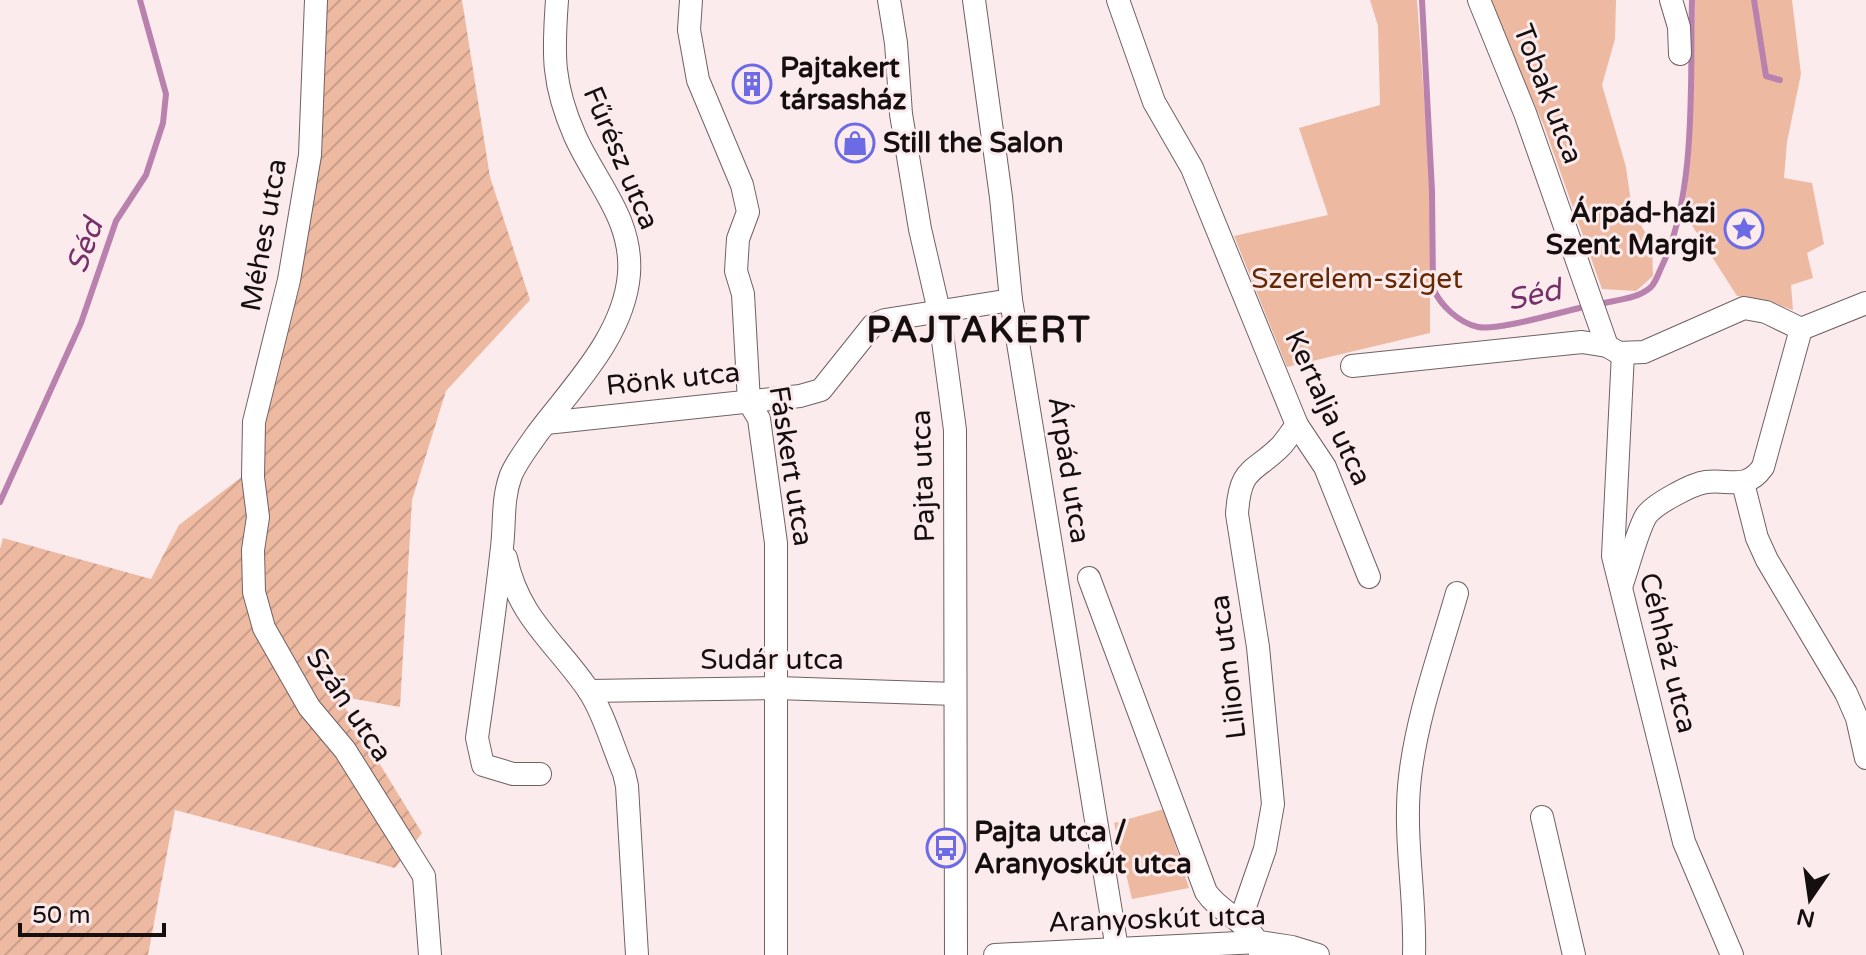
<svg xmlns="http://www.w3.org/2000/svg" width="1866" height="955" viewBox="0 0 1866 955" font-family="'Varela Round',sans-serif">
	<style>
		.park { fill: #eeb9a1 }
		.garden { fill: url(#garden-furrows) }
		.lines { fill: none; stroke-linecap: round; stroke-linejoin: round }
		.stream { stroke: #b981ae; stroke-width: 6 }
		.minor-casing { stroke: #706163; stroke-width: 24 }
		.minor { stroke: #fff; stroke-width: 22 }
		.labels { text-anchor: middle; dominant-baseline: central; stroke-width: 6; stroke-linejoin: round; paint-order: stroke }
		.poi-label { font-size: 28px; font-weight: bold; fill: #150f10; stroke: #fcebed; text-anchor: start }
		.street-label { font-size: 28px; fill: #150f10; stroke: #fcebed }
		.park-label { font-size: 28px; fill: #662904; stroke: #fcebed }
		.water-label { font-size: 30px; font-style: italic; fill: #75306a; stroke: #fcebed }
		.district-label { font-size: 36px; font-weight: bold; letter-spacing: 2px; fill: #150f10; stroke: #fcebed }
	</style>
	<defs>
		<pattern id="garden-furrows" width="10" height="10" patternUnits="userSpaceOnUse" patternTransform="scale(2)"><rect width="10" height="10" fill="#eeb9a1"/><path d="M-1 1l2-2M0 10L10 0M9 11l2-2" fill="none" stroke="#cb9e8a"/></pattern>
	</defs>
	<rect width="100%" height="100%" fill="#fcebed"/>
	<!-- park -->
	<g class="park">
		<path d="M1370,0H1417L1430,180V333L1287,367L1234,236L1328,215L1299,128L1380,105L1378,26Z"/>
		<path d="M1489,0H1616L1615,39L1602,85L1626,167L1632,210L1652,244L1653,276L1636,291L1602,289L1544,126Z"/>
		<path d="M1695,0H1792L1801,74L1787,142L1784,178L1812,183L1824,244L1807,253L1813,278L1791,285L1793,310L1765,300L1737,296L1684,213L1691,153Z"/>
		<path d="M1164,809L1189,888L1132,899L1114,823Z"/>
	</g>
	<!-- garden -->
	<path class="garden" d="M316,0H462L490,177L530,300L446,391L412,500L400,707L338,696L422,833L395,868L175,810L148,955H0V549L3,538L151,579L179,525L256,466L295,277Z"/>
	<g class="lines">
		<!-- stream -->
		<g class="stream">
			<path d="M1422,0L1432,191L1433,288C1440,305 1459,323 1478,327C1499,331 1564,311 1588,306"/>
			<path d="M1754,0L1766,76L1780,80"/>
			<path d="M1599,304C1616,300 1638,299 1651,287C1656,282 1659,272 1662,266C1697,192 1690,81 1692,0"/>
			<path d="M0,502L81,323L116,221L146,175L163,123L166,94L140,0"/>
		</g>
		<defs>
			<g id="minor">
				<path d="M316,0L310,155L289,280L254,422L253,477L258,517L253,550L254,592L264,628L309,707L345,750L424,876L430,955"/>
				<path d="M691,0L689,30L698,80L742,185L748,212L738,239L736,271L743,294L749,402L759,419L776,543V955"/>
				<path d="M889,0L896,43L901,114L920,229L939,311L955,430L956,955"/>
				<path d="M974,0L1001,197L1011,300L1118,955"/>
				<path d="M1118,0L1154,102L1192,168L1297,425L1325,467L1369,577"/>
				<path d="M1479,0L1525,113L1607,346"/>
				<path d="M1671,0L1679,27L1680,54"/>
				<path d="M1801,329L1866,303"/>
				<path d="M1623,353L1613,556L1684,842L1732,955"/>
				<path d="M1352,366L1582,342L1607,346L1619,353L1644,352L1744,308L1766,312L1801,329"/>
				<path d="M546,423L800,396L821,390L873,325L885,320L1011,300"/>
				<path d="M1743,483L1757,538L1767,560L1846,693L1857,718L1866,758"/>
				<path d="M506,558C518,617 555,642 587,688C603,711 613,747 624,773L627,786L637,955"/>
				<path d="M1089,578L1206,892C1221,915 1258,924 1260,955"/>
				<path d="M1621,587C1628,568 1637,531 1646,516C1654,504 1692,484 1706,482C1730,479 1746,491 1763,467L1801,329"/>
				<path d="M589,691L777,688L955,694"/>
				<path d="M540,774H513L483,765L477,738C486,675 495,611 502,547C505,522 502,499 511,475C517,461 528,447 537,434C573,386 624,336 629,274C633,219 596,183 575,136C552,84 553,54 557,0"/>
				<path d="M1542,817L1574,955"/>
				<path d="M1240,921L1265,849L1273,804L1258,647L1237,514C1240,466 1253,474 1281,446C1287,439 1292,431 1297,425"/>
				<path d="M995,955L1259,942L1292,947L1318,955"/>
				<path d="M1414,955C1416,896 1403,836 1410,777C1417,715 1440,653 1457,593"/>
			</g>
		</defs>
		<!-- minor casing -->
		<use href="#minor" class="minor-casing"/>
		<!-- minor -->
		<use href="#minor" class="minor"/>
	</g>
	<!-- icons -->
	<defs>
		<symbol id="building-ring" viewBox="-11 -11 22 22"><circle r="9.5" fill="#fcebed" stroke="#6c6be5" stroke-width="1.5"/><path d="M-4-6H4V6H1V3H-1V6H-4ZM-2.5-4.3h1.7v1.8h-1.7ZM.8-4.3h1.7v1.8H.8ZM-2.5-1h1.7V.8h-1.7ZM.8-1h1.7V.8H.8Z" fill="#6c6be5"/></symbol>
		<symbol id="shop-ring" viewBox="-11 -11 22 22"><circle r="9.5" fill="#fcebed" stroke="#6c6be5" stroke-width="1.5"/><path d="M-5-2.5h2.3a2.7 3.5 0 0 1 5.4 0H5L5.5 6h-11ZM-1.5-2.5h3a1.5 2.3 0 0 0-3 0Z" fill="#6c6be5"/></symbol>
		<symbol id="sight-ring" viewBox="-11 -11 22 22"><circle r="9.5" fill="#fcebed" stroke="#6c6be5" stroke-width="1.5"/><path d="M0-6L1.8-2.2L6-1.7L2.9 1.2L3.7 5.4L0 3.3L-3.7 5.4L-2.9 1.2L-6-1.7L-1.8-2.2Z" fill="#6c6be5"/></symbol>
		<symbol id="bus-ring" viewBox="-11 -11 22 22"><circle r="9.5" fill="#fcebed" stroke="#6c6be5" stroke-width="1.5"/><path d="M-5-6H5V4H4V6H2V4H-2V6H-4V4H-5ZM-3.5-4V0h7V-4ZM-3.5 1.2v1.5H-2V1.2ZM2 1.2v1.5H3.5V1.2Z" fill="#6c6be5"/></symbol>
	</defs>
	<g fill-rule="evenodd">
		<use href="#building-ring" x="730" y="62" width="44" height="44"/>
		<use href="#shop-ring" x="833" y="121" width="44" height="44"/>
		<use href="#sight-ring" x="1722" y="207" width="44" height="44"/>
		<use href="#bus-ring" x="924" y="826" width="44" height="44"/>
	</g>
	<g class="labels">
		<!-- poi labels -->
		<g class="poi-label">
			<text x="780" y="68">Pajtakert<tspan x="780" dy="32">társasház</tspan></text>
			<text x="883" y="143">Still the Salon</text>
			<text x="1716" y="213" text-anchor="end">Árpád-házi<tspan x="1716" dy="32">Szent Margit</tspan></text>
			<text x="974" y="832">Pajta utca /<tspan x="974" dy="32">Aranyoskút utca</tspan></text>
		</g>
		<!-- street labels -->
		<g class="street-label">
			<text transform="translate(1548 94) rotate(69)">Tobak utca</text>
			<text transform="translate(621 158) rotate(67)">Fűrész utca</text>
			<text transform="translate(264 235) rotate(-80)">Méhes utca</text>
			<text transform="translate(673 379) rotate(-6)">Rönk utca</text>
			<text transform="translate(1328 408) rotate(65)">Kertalja utca</text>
			<text transform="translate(791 466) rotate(81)">Fáskert utca</text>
			<text transform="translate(1069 470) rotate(81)">Árpád utca</text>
			<text transform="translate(923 476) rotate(-92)">Pajta utca</text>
			<text transform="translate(1668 653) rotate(76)">Céhház utca</text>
			<text x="772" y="660">Sudár utca</text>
			<text transform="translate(1228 667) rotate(-97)">Liliom utca</text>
			<text transform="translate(349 705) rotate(56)">Szán utca</text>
			<text transform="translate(1157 919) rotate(-2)">Aranyoskút utca</text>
		</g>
		<!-- park labels -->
		<g class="park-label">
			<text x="1357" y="279">Szerelem-sziget</text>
		</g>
		<!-- water labels -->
		<g class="water-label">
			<text transform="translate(85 246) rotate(-70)">Séd</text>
			<text transform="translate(1534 295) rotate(-12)">Séd</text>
		</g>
		<!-- district labels -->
		<g class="district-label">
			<text x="979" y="330">PAJTAKERT</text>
		</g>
	</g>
	<!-- north arrow -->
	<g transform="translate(1810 899) rotate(193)" stroke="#fcebed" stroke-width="6" paint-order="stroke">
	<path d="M0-6L14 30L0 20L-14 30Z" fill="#150f10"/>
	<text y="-12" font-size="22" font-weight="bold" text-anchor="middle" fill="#150f10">N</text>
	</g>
	<!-- scale -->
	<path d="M20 923v12h144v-12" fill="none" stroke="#150f10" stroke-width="4"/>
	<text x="32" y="923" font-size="24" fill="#150f10" stroke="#fcebed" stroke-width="6" paint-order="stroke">50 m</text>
</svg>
